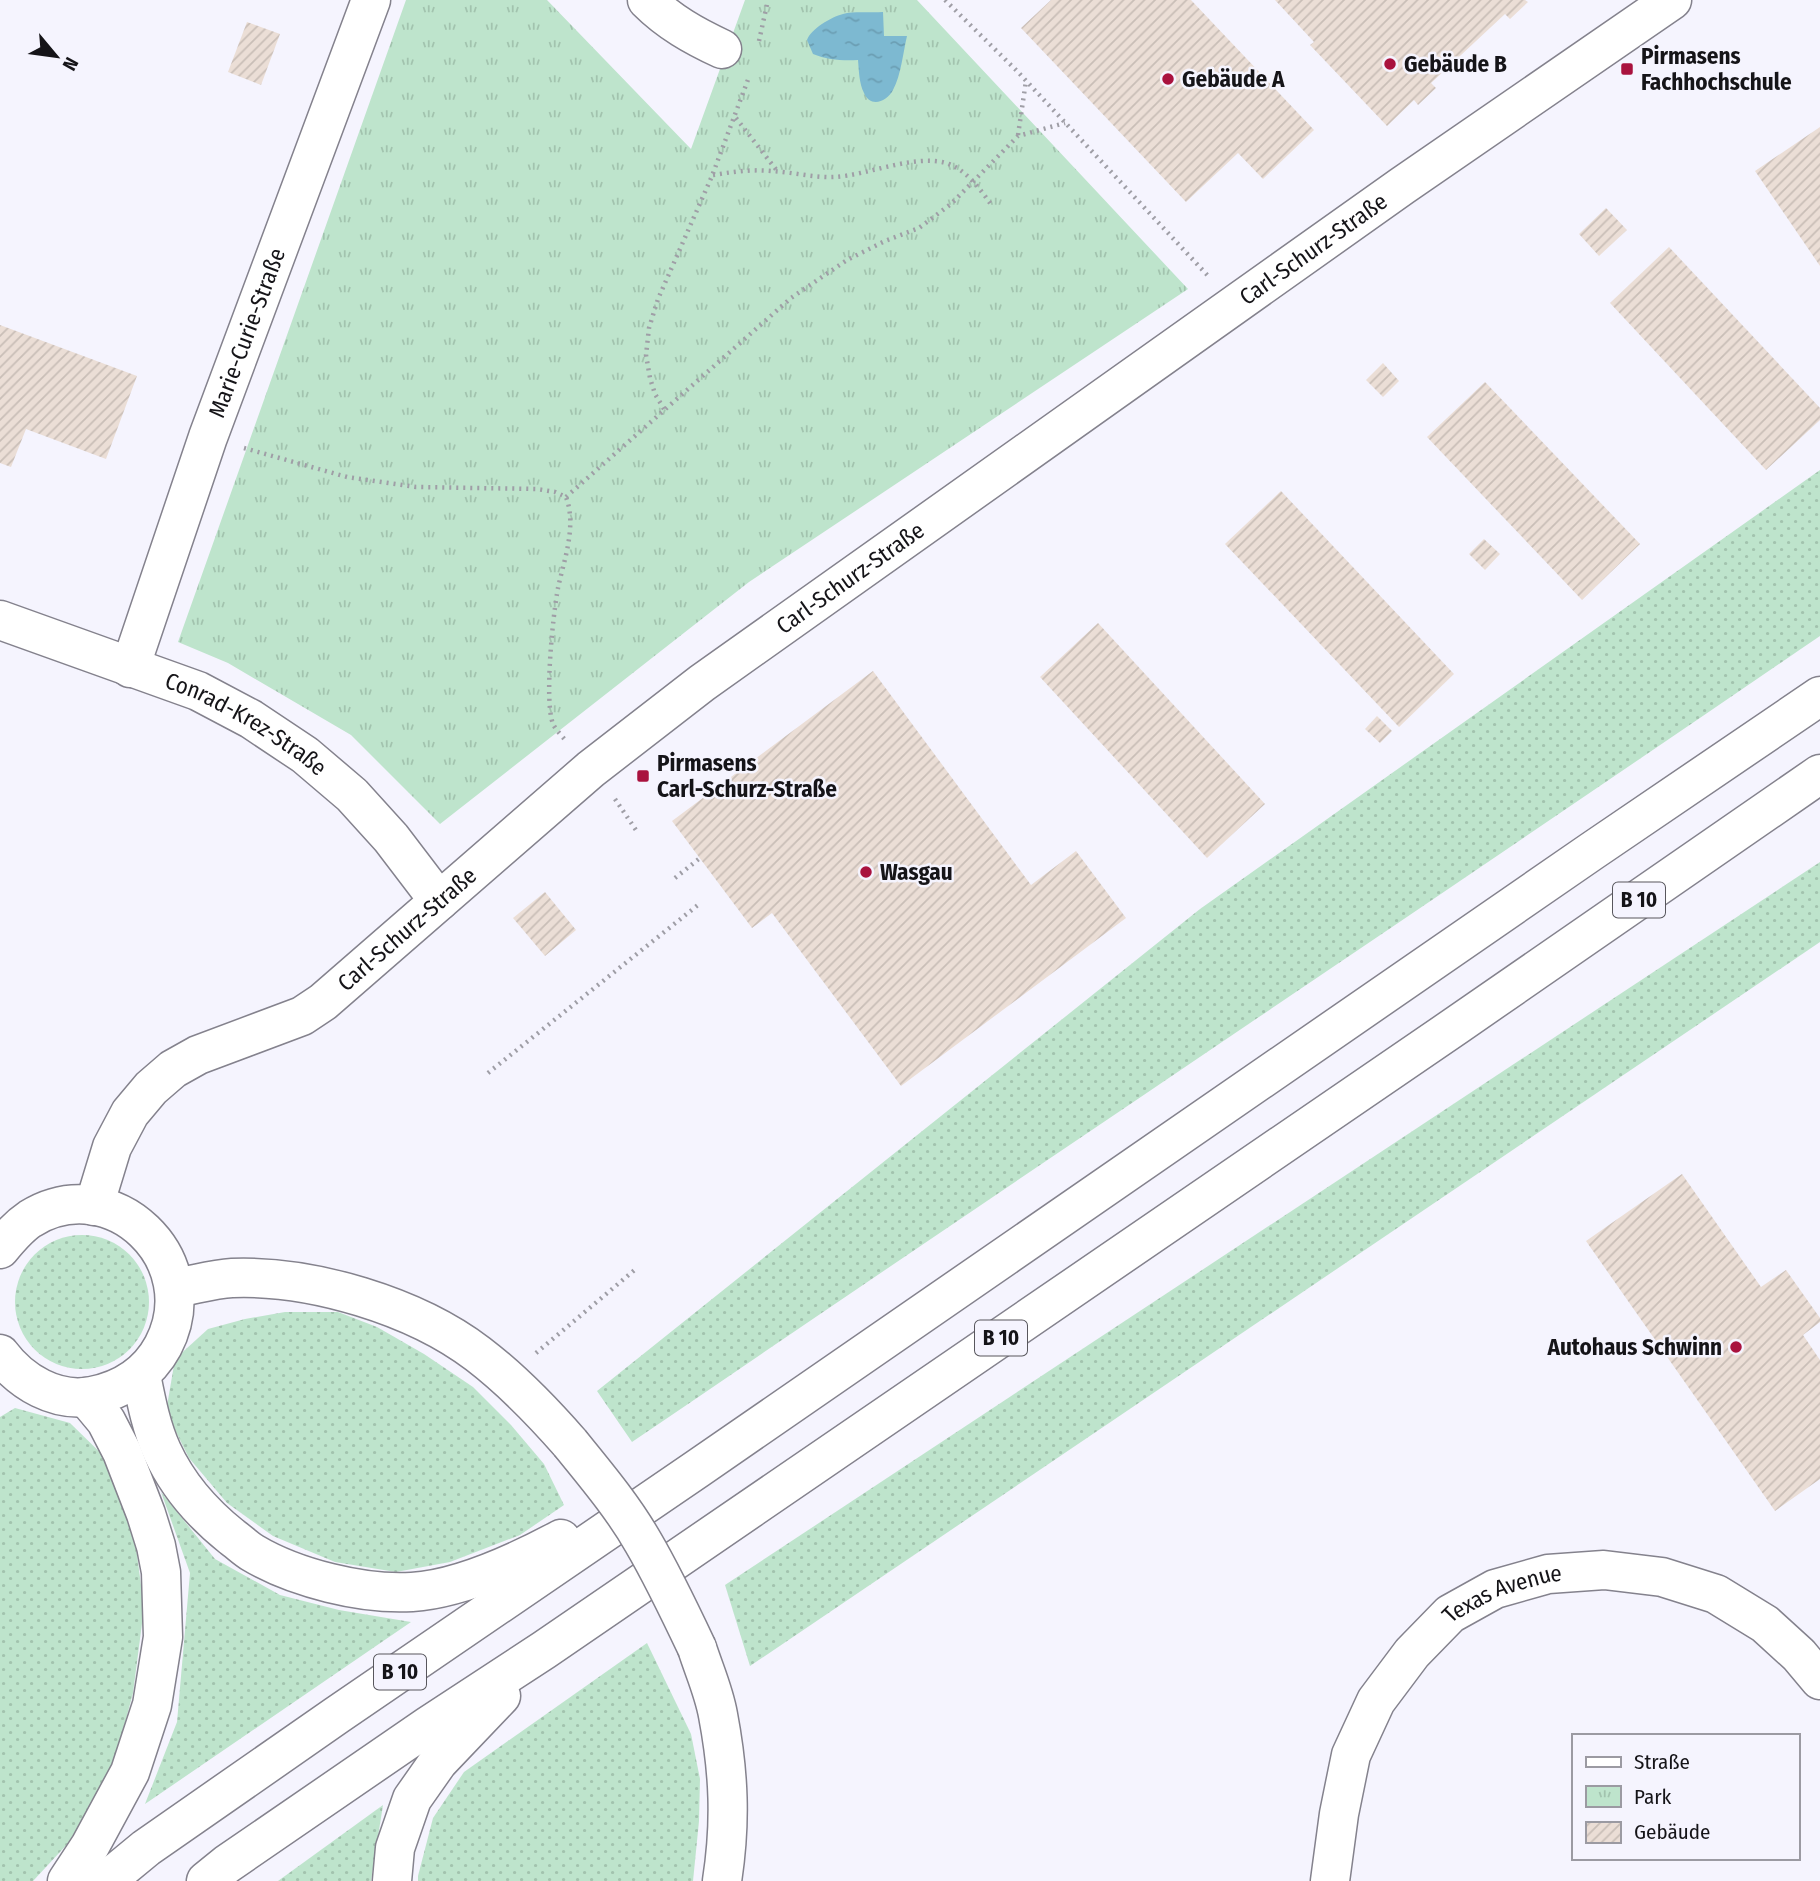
<svg xmlns="http://www.w3.org/2000/svg" width="1820" height="1881" viewBox="0 0 1820 1881" font-family="'Fira Sans Condensed',sans-serif">
	<style>
		.grass { fill: url(#grass-dots) }
		.park { fill: url(#park-tufts) }
		.water { fill: url(#water-ripples) }
		.building { fill: url(#building-hatch) }
		.lines { fill: none; stroke-linecap: round; stroke-linejoin: round }
		.minor-casing { stroke: #84828d; stroke-width: 41 }
		.major-casing { stroke: #84828d; stroke-width: 41 }
		.highway-casing { stroke: #84828d; stroke-width: 41 }
		.path { stroke: #9f9ea6; stroke-width: 4.5; stroke-dasharray: 2 5; stroke-linecap: butt }
		.minor { stroke: #fff; stroke-width: 38 }
		.major { stroke: #fff; stroke-width: 38 }
		.highway { stroke: #fff; stroke-width: 38 }
		.major-bridge-casing { stroke: #84828d; stroke-width: 41; stroke-linecap: butt }
		.major-bridge { stroke: #fff; stroke-width: 38 }
		.poi-dot { fill: #a9123e; stroke: #f5f4fe; stroke-width: 2.5 }
		.labels { text-anchor: middle; dominant-baseline: central; stroke-width: 5; stroke-linejoin: round; paint-order: stroke }
		.shield { fill: #f5f4fe; stroke: #58575d; stroke-width: 2 }
		.shield-label { font-size: 21px; font-weight: bold; fill: #151418 }
		.poi-label { font-size: 23px; font-weight: bold; fill: #151418; stroke: #f5f4fe; text-anchor: start }
		.street-label { font-size: 23px; fill: #151418; stroke: #f5f4fe }
	</style>
	<defs>
		<pattern id="grass-dots" width="8" height="8" patternUnits="userSpaceOnUse" patternTransform="scale(1.75)"><rect width="8" height="8" fill="#bee4cc"/><path d="M2 2h.1M6 6h.1" fill="none" stroke="#a2c3ae" stroke-width="1.8" stroke-linecap="round"/></pattern>
		<pattern id="park-tufts" width="24" height="20" patternUnits="userSpaceOnUse" patternTransform="scale(1.75)"><rect width="24" height="20" fill="#bee4cc"/><path d="M3 7l-1-3M5 7V3M7 7l1-3M15 17l-1-3M17 17v-4M19 17l1-3" fill="none" stroke="#a2c3ae"/></pattern>
		<pattern id="water-ripples" width="26" height="14" patternUnits="userSpaceOnUse" patternTransform="scale(1.75)"><rect width="26" height="14" fill="#7db9d1"/><path d="M2 4q2-2 4 0t4 0M15 11q2-2 4 0t4 0" fill="none" stroke="#6b9eb3"/></pattern>
		<pattern id="building-hatch" width="6" height="6" patternUnits="userSpaceOnUse" patternTransform="scale(1.75)"><rect width="6" height="6" fill="#ebded6"/><path d="M-1 1l2-2M0 6l6-6M5 7l2-2" fill="none" stroke="#c9beb7"/></pattern>
	</defs>
	<rect width="100%" height="100%" fill="#f5f4fe"/>
	<!-- grass -->
	<g class="grass">
		<path d="M1820,470V636C1425,906 1028,1172 632,1442L597,1391L1200,909Z"/>
		<path d="M1820,862V942L750,1666L725,1585Z"/>
		<circle cx="82" cy="1302" r="67"/>
		<path d="M285,1312H338L377,1327L424,1354L473,1387L511,1425L544,1464L564,1505L520,1535L450,1562L396,1572L335,1562L273,1536L227,1503L189,1458L166,1412L175,1359L208,1329L245,1319Z"/>
		<path d="M15,1408L70,1423L113,1465L134,1532L144,1608L133,1693L114,1764L73,1838L33,1881H0V1417Z"/>
		<path d="M161,1492L215,1559L280,1595L339,1610L411,1622L145,1804L177,1722L190,1573Z"/>
		<path d="M647,1643L691,1734L700,1779L699,1821L693,1881H418V1876L433,1818L464,1772Z"/>
		<path d="M383,1805L371,1881H278Z"/>
	</g>
	<!-- park -->
	<path class="park" d="M406,0H547L691,149L745,0H917L1188,289L749,582L440,824L351,735L228,663L178,642Z"/>
	<!-- water -->
	<path class="water" d="M883,12L884,36H907C903,53 901,75 893,90C887,102 870,108 864,93C859,83 859,71 858,60C844,61 827,60 813,54L807,40C811,29 831,17 843,14C853,11 871,13 883,12Z"/>
	<!-- building -->
	<g class="building">
		<path d="M1051,0H1191L1314,130L1263,179L1238,153L1186,202L1021,28Z"/>
		<path d="M1275,0H1525L1528,2L1510,19L1505,14L1431,83L1436,88L1418,105L1414,100L1387,126L1310,45L1314,42Z"/>
		<path d="M247,22L280,34L261,85L228,72Z"/>
		<path d="M1820,127V266L1755,171Z"/>
		<path d="M1606,208L1627,230L1599,256L1579,234Z"/>
		<path d="M1669,247L1820,408V420L1766,470L1610,303Z"/>
		<path d="M0,325L137,376L106,459L26,429L11,467L0,463Z"/>
		<path d="M1383,363L1399,381L1383,397L1366,380Z"/>
		<path d="M1485,382L1640,544L1582,600L1427,437Z"/>
		<path d="M1281,491L1454,674L1399,727L1225,544Z"/>
		<path d="M1484,539L1500,554L1485,570L1469,554Z"/>
		<path d="M1098,623L1265,804L1207,858L1040,677Z"/>
		<path d="M873,671L1031,885L1076,851L1126,918L901,1086L772,913L752,928L672,821Z"/>
		<path d="M1377,716L1392,731L1380,743L1365,729Z"/>
		<path d="M545,892L576,930L545,956L513,918Z"/>
		<path d="M1682,1174L1761,1287L1786,1270L1820,1318V1322L1803,1335L1820,1360V1479L1775,1511L1586,1241Z"/>
	</g>
	<g class="lines">
		<defs>
			<g id="minor">
				<path d="M647,0C669,22 694,36 722,49"/>
				<path id="s1" d="M0,620L198,691L251,719L305,755L352,795L391,838L439,901"/>
				<path id="s2" d="M130,668L208,437L371,0"/>
				<path id="s3" d="M94,1206L112,1147L130,1113L151,1088L173,1069L198,1055L302,1016L323,1002L591,769L702,683L1402,186L1672,0"/>
				<path id="s4" d="M1330,1881L1339,1814L1351,1755L1376,1701L1412,1653L1450,1614L1495,1589L1548,1574L1604,1570L1662,1577L1716,1594L1765,1624L1799,1655L1820,1680"/>
			</g>
			<g id="major">
				<path d="M0,1249C9,1238 18,1227 30,1219C112,1168 208,1260 163,1346C148,1374 122,1390 92,1396C56,1403 21,1382 0,1354"/>
				<path d="M175,1288C194,1285 213,1279 232,1278C312,1275 415,1306 478,1354C512,1380 542,1411 570,1443"/>
				<path d="M697,1648C704,1670 714,1692 718,1715C729,1773 731,1823 722,1881"/>
			</g>
			<g id="highway">
				<path d="M141,1375C146,1400 151,1427 162,1451C178,1486 203,1514 232,1537C239,1542 246,1549 253,1553C295,1578 363,1595 412,1592C461,1589 518,1562 561,1539"/>
				<path d="M67,1881L90,1846L130,1772L152,1705L163,1637L161,1572L156,1546L146,1514L122,1452L106,1421L86,1397"/>
				<path d="M106,1881L146,1848L337,1715L697,1469L1592,851L1820,696"/>
				<path d="M206,1881L227,1864L428,1726L544,1650L1457,1025L1820,774"/>
				<path d="M392,1881L395,1848L412,1799L438,1762L501,1696"/>
			</g>
		</defs>
		<!-- minor casing -->
		<use href="#minor" class="minor-casing"/>
		<!-- major casing -->
		<use href="#major" class="major-casing"/>
		<!-- highway casing -->
		<use href="#highway" class="highway-casing"/>
		<!-- path -->
		<g class="path">
			<path d="M945,0L1017,71L1210,278"/>
			<path d="M759,41L768,0"/>
			<path d="M736,118L778,172"/>
			<path d="M1018,135L1026,81"/>
			<path d="M713,175C732,172 751,169 771,171C792,172 814,178 835,177C868,175 914,154 946,163C966,169 981,190 992,206"/>
			<path d="M664,409L655,394L650,378L646,355L649,328L658,299L712,176L749,77"/>
			<path d="M244,448L347,477L416,487L537,489L555,492L566,497C577,526 564,560 558,588C553,614 544,701 553,724C556,730 562,736 566,741"/>
			<path d="M566,497L791,298L847,260L885,241L919,228L951,204L1018,136L1065,123"/>
			<path d="M615,799L638,833"/>
			<path d="M675,878L700,858"/>
			<path d="M488,1073L698,905"/>
			<path d="M536,1353L637,1268"/>
		</g>
		<!-- minor -->
		<use href="#minor" class="minor"/>
		<!-- major -->
		<use href="#major" class="major"/>
		<!-- highway -->
		<use href="#highway" class="highway"/>
		<defs>
			<path id="major-bridge" d="M570,1443C596,1475 623,1507 643,1542C663,1576 680,1612 697,1648"/>
		</defs>
		<!-- major-bridge casing -->
		<use href="#major-bridge" class="major-bridge-casing"/>
		<!-- major-bridge -->
		<use href="#major-bridge" class="major-bridge"/>
	</g>
	<!-- markers -->
	<g class="poi-dot">
		<circle cx="1390" cy="64" r="7"/>
		<rect x="1620" y="62" width="14" height="14" rx="3.5"/>
		<circle cx="1168" cy="79" r="7"/>
		<rect x="636" y="769" width="14" height="14" rx="3.5"/>
		<circle cx="866" cy="872" r="7"/>
		<circle cx="1736" cy="1347" r="7"/>
	</g>
	<g class="labels">
		<!-- shield labels -->
		<g class="shield">
			<rect x="1613" y="882.5" width="52" height="35" rx="5"/>
			<rect x="975" y="1320.5" width="52" height="35" rx="5"/>
			<rect x="374" y="1654.5" width="52" height="35" rx="5"/>
		</g>
		<g class="shield-label">
			<text x="1639" y="900">B 10</text>
			<text x="1001" y="1338">B 10</text>
			<text x="400" y="1672">B 10</text>
		</g>
		<!-- poi labels -->
		<g class="poi-label">
			<text x="1641" y="56">Pirmasens<tspan x="1641" dy="26">Fachhochschule</tspan></text>
			<text x="1404" y="64">Gebäude B</text>
			<text x="1182" y="79">Gebäude A</text>
			<text x="657" y="763">Pirmasens<tspan x="657" dy="26">Carl-Schurz-Straße</tspan></text>
			<text x="880" y="872">Wasgau</text>
			<text x="1722" y="1347" text-anchor="end">Autohaus Schwinn</text>
		</g>
		<!-- street labels -->
		<g class="street-label">
			<text stroke="none"><textPath href="#s3" startOffset="1572">Carl-Schurz-Straße</textPath></text>
			<text stroke="none"><textPath href="#s2" startOffset="355">Marie-Curie-Straße</textPath></text>
			<text stroke="none"><textPath href="#s3" startOffset="1004">Carl-Schurz-Straße</textPath></text>
			<text stroke="none"><textPath href="#s1" startOffset="268">Conrad-Krez-Straße</textPath></text>
			<text stroke="none"><textPath href="#s3" startOffset="438">Carl-Schurz-Straße</textPath></text>
			<text stroke="none"><textPath href="#s4" startOffset="359">Texas Avenue</textPath></text>
		</g>
	</g>
	<!-- legend -->
	<rect x="1572" y="1734" width="228" height="126" fill="#f5f4fe" stroke="#9b9aa2" stroke-width="2"/>
	<rect x="1586" y="1757" width="35" height="10" fill="#ffffff" stroke="#9b9aa2" stroke-width="2"/>
	<text x="1634" y="1769" font-size="21" fill="#151418">Straße</text>
	<rect x="1586" y="1786" width="35" height="21" fill="url(#park-tufts)" stroke="#9b9aa2" stroke-width="2"/>
	<text x="1634" y="1804" font-size="21" fill="#151418">Park</text>
	<rect x="1586" y="1822" width="35" height="21" fill="url(#building-hatch)" stroke="#9b9aa2" stroke-width="2"/>
	<text x="1634" y="1839" font-size="21" fill="#151418">Gebäude</text>
	<!-- north arrow -->
	<g transform="translate(56 56) rotate(119)" stroke="#f5f4fe" stroke-width="5" paint-order="stroke">
	<path d="M0-5L12 26L0 18L-12 26Z" fill="#151418"/>
	<text y="-10" font-size="19" font-weight="bold" text-anchor="middle" fill="#151418">N</text>
	</g>
</svg>
